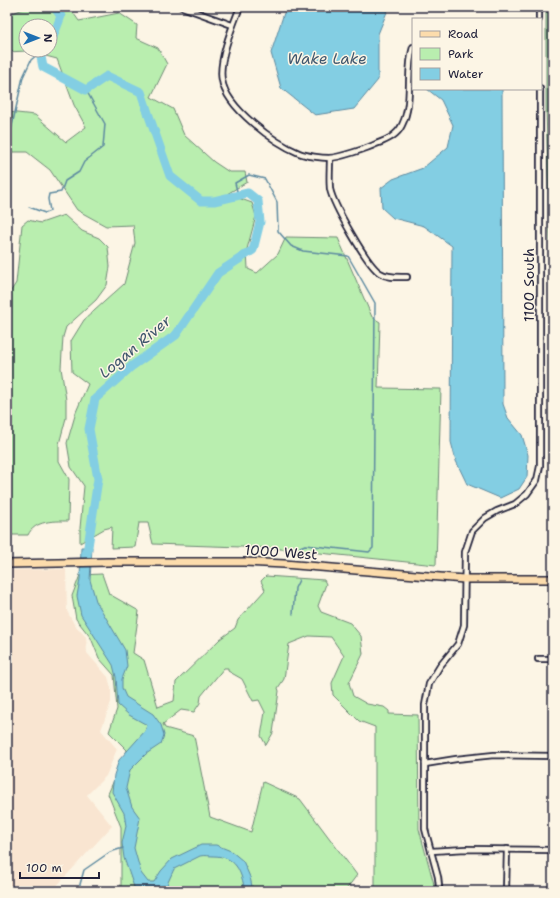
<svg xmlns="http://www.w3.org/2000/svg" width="560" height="898" viewBox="0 0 560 898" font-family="'Shantell Sans',sans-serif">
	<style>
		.built { fill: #f9e5d1 }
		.green { fill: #b9eeaf; stroke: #6e8875; fill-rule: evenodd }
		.water { fill: #83cee3; stroke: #5c89a0 }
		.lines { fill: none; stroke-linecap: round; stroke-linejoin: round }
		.stream { stroke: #5c89a0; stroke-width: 1.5 }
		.river { stroke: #83cee3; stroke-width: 9 }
		.minor-casing { stroke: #22223b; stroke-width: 8 }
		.primary-casing { stroke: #22223b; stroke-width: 10 }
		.minor { stroke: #fcf5e5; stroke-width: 4.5 }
		.primary { stroke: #fcdcac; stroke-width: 7 }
		.labels { text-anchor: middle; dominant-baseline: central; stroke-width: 3; stroke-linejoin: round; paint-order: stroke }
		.street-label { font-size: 14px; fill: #22223b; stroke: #fcf5e5 }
		.water-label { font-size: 15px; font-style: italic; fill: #3f566d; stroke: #fcf5e5 }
	</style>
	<rect width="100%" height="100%" fill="#fcf5e5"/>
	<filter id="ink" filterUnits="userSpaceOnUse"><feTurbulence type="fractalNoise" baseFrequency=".025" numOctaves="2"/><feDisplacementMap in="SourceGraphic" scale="8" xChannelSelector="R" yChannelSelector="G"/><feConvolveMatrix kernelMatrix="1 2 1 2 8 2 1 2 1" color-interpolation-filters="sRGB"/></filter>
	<g filter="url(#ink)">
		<!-- built -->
		<path class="built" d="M66,569L67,611L74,624L86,637L87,653L108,677L111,688V702L101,730L117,749L106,776L87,795L112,826L52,891H7V570Z"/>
		<!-- green -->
		<g class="green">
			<path d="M7,7H8L13,13L28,7H69L79,21L119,13L137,25L136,38L158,48L167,64L151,97L173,109L184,135L214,162L229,172H245L247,182L227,194L252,203L256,216L247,249L248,269L257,273L278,254L286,237L338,238L372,317L380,322L378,388L441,389L436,565L271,548L153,544L148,523H139L135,547L111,548L112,527L104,529L80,543V528L84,486L71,467L67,443L76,412L88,384L72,372L71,341L84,320L124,284L135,243L133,225L106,226L77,210L50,170L27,152H7V113L8,112L35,115L66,142L86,127L74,105L57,59L27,51L7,52ZM26,26H50V50H26Z"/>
			<path d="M546,7H553V270H551L546,109Z"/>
			<path d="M64,215L82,231L99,238L108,247L110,267L107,285L96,300L66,327L63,337L61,368L66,400V418L59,444V461L69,479L68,521C54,521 35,520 28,535H7V328L11,312L7,297L16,283L22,225L28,220L41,223Z"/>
			<path d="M102,574L109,594L139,611L133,653L144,660L158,707L174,701L176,682L220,639L235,628L238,620L265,590L261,581L266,576L324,580L326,584L318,606L321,612L350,623L361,636L363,654L349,683L353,696L367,704L384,707L389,711V714L418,715L419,829L435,888H375V727L359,721L333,695L332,683L344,656L331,637L309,636L289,644L284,679L278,688L279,691L273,733L266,745L261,736L265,712L259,700L253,701L242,679L228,671V668H224L201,696L200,703L194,712L181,710L163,724L165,728L194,736L210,817L251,832L263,782L300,799L357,875L345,891H121V827L108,794L127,750L109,732L117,709L114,675L99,658L91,638L76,619L72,596L80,575Z"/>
		</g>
		<!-- water -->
		<g class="water">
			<path d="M301,7H389L378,34V80L354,109L315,115L281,88L271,53L284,13Z"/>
			<path d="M427,89H502L503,404L508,418L522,435L528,455L527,477L519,489L500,498L467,484L456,461L451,442L452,246L424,226L393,218L382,208L381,188L393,179L423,168L448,147L453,125L441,100Z"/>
			<path d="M81,547H92L90,580L96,601L125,650L127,666L122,679V688L126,697L153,714L161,725L164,735L161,744L146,754L130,770L126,788L132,807L140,818L134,848L141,873L148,882H154L161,871L172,859L201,845H216L231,851L243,861L250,877L253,891H245C241,871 236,856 213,856C209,856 204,855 200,856C191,860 183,865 174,869L164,891H134V887L124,858L122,843L126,826L124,813L112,792L114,775L119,760L145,731L147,725L129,715L118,705L116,677L113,665L81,615L77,596L80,579Z"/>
		</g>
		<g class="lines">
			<!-- stream -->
			<g class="stream">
				<path d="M7,136L11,130L23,77L31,60L40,52"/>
				<path d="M238,195L235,183L249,175L265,179L277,202L278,231L291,246L303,251L348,256L375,303L373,548L369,552L305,545L300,547"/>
				<path d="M29,207L45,213L50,211L48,199L49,194L61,192L65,181L79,172L84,162L103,147L105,124L86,90"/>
				<path d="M293,614L295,588L299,580"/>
				<path d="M76,891L79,888L84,870L110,852L123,848"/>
			</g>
			<!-- river -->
			<g class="river">
				<path d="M50,40L53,37L61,16L54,7"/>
				<path d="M42,50L40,52L43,67L86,90L107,76L141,92L148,113L170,176L201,201H214L248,193L258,201L260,222L253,250L218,273L176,335L132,366L95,399L89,429L98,479L86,560"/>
			</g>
			<defs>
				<g id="minor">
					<path d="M182,7L232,25"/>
					<path d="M240,7C233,25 218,61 222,80C226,108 275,143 299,153C306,156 322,158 329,158C338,158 368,148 376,144C386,140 397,136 402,125C414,101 405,72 413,47"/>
					<path d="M539,7V19"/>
					<path d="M330,158C330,168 329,179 330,189C333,204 367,265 380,273C388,278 398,277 407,277"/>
					<path d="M538,659H553"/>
					<path d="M425,764L456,759L494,755L553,756"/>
					<path d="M431,851L466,849L553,850"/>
					<path d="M439,886L438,877L425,829V705L429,684L440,666L458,644L464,625L465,552L472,531L485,518L497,511L515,504L527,494L537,480L540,466V89"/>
					<path d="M506,891L507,849"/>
				</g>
				<path id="primary" d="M7,564L108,562H244L284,564L464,579H553"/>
			</defs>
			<!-- minor casing -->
			<use href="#minor" class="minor-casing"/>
			<!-- primary casing -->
			<use href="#primary" class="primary-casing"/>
			<!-- minor -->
			<use href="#minor" class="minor"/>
			<!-- primary -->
			<use href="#primary" class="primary"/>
		</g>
	</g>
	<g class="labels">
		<!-- street labels -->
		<g class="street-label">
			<text transform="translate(529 285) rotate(-90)">1100 South</text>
			<text transform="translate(281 552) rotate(4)">1000 West</text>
		</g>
		<!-- water labels -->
		<g class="water-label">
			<text x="327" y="59">Wake Lake</text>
			<text transform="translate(135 347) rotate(-40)">Logan River</text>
		</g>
	</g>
	<!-- margin -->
	<rect width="560" height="898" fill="none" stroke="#fcf5e5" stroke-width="24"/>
	<rect x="12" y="12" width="536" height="874" fill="none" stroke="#22223b" stroke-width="1.5" filter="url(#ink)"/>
	<!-- legend -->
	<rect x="412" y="18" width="130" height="72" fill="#fcf5e5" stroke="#a5a1a1"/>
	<rect x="420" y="31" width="20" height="6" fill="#fcdcac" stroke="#a5a1a1"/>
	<text x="448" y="38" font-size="12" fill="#22223b">Road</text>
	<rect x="420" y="48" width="20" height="12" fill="#b9eeaf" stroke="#a5a1a1"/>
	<text x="448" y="58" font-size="12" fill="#22223b">Park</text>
	<rect x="420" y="68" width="20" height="12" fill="#83cee3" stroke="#a5a1a1"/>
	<text x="448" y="78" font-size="12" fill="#22223b">Water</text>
	<!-- north arrow -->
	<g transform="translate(38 38) rotate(90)"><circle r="19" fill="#fcf5e5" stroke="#a5a1a1"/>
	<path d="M0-3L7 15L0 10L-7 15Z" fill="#1f6fb2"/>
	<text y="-6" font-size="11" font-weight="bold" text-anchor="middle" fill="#22223b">N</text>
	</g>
	<!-- scale -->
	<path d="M20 872v6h79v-6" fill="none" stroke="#22223b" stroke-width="2"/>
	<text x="26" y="872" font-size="12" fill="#22223b" stroke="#fcf5e5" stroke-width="3" paint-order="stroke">100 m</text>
</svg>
